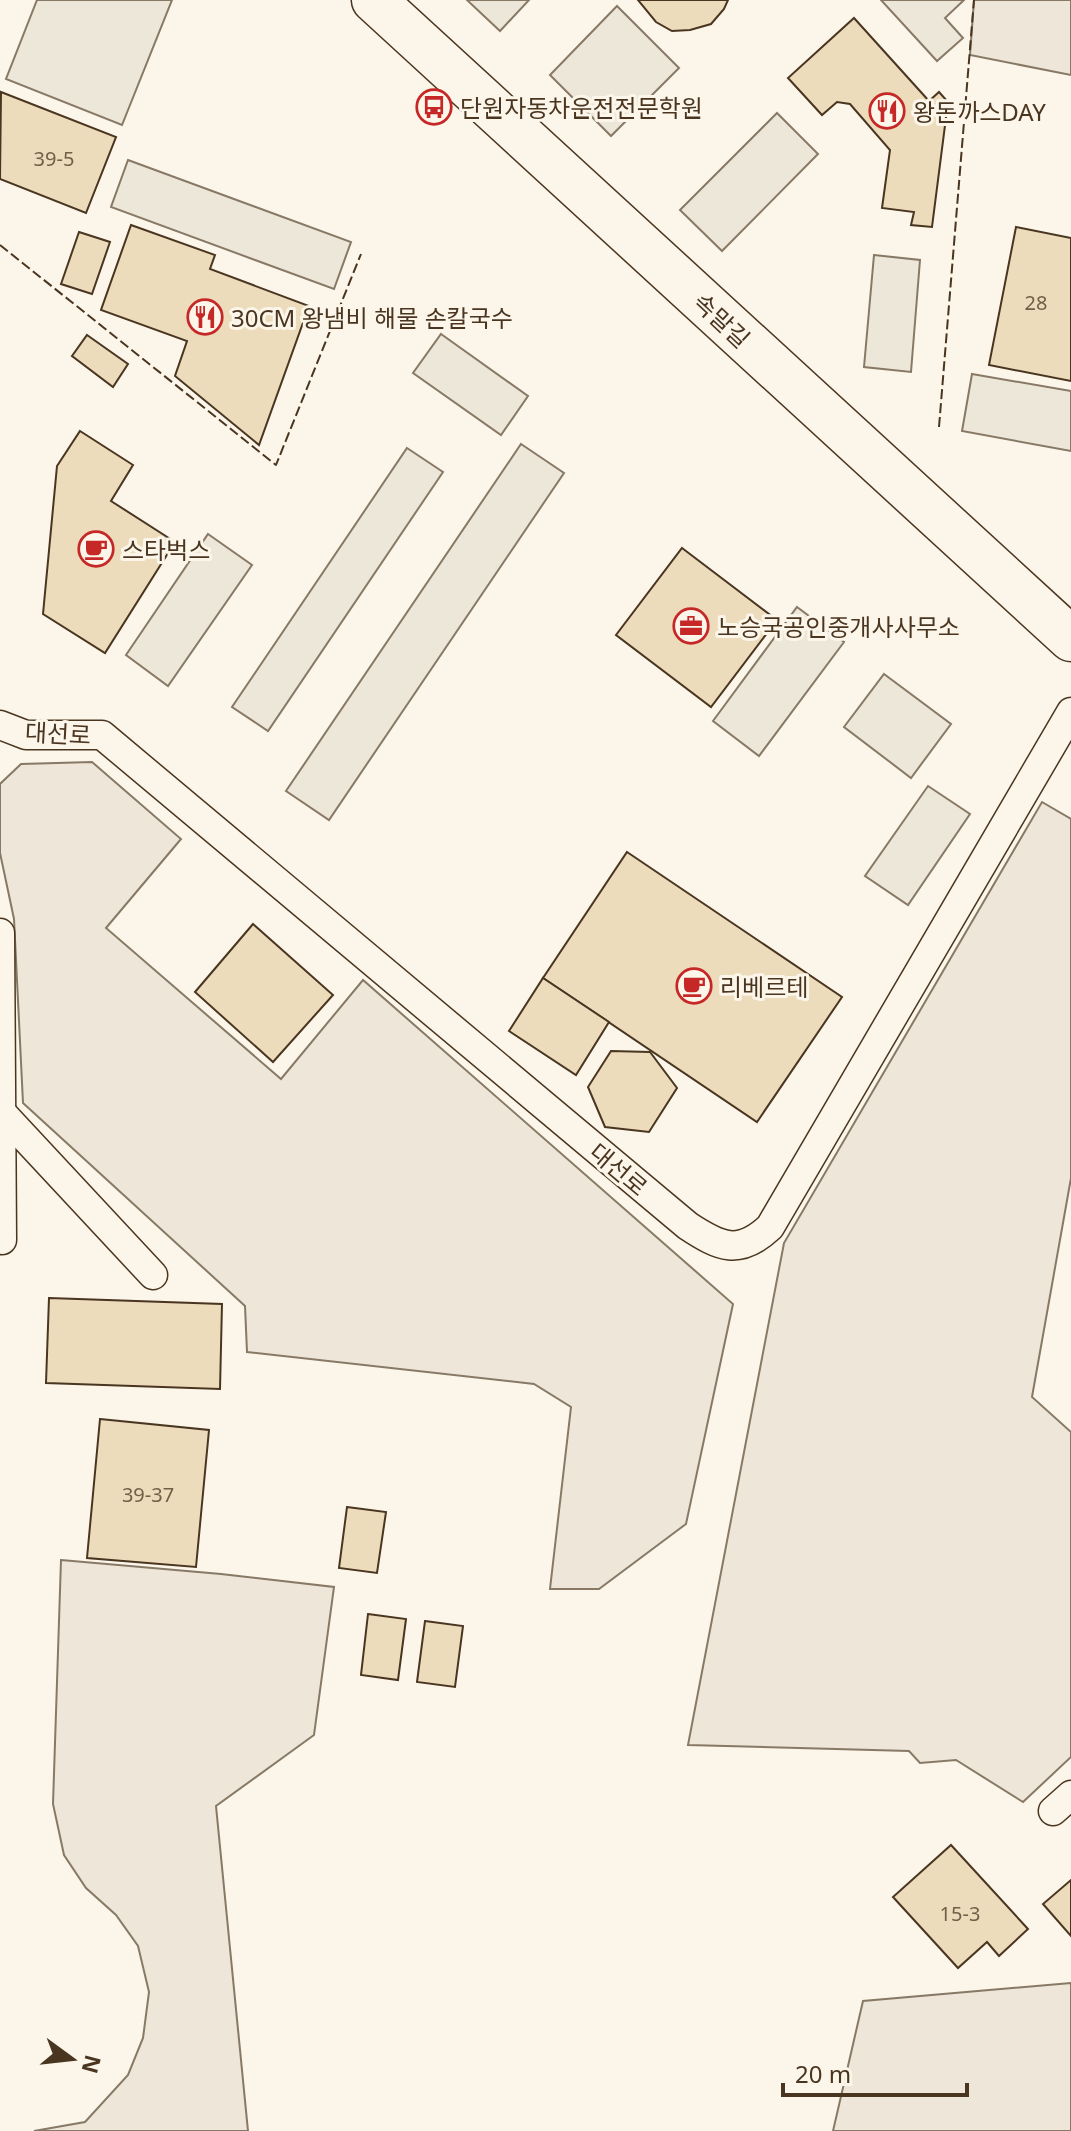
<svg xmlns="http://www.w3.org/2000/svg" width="1071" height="2131" viewBox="0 0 1071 2131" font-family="'Noto Sans','Noto Sans KR',sans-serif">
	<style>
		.green { fill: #ede6d9; stroke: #887966; stroke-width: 2 }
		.parking { fill: #ede7d9; stroke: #887966; stroke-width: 2 }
		.building { fill: #ecdcbc; stroke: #4a3520; stroke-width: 2 }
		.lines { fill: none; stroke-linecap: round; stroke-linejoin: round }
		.service-casing { stroke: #4a3520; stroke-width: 31 }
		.tertiary-casing { stroke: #4a3520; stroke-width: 47 }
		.service { stroke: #fbf6e9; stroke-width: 28 }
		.tertiary { stroke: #fbf6e9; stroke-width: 44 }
		.fence { stroke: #4a3520; stroke-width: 2; stroke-dasharray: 10 4; stroke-linecap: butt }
		.labels { text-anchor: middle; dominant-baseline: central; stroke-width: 6; stroke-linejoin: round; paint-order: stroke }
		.number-label { font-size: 20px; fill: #725f47 }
		.poi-label { font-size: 24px; fill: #4a3520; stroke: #fbf6e9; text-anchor: start }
		.street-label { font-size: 24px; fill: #4a3520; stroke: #fbf6e9 }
	</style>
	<rect width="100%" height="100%" fill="#fbf6e9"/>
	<!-- green -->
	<g class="green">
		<path d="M974,0H1071V75L970,55Z"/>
		<path d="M92,762L181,839L106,928L281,1079L363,980L733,1304L686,1524L599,1589H550L571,1407L534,1384L247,1352L245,1306L23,1103L14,919L0,853V784L21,764Z"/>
		<path d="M1042,802L1071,819V1178L1032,1397L1071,1432V1757L1023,1802L956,1760L920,1763L909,1751L688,1745L784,1243Z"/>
		<path d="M61,1560L221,1574L334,1587L314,1735L216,1806L248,2131H34L85,2122L128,2075L143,2038L149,1992L138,1946L116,1915L86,1888L64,1855L53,1804Z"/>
		<path d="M1071,1983V2131H833L863,2001Z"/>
	</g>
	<!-- parking -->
	<g class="parking">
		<path d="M37,0H172L122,125L6,79Z"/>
		<path d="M467,0H529L500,31Z"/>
		<path d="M881,0H964L945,18L963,38L937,61Z"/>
		<path d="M617,6L679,68L611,136L550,75Z"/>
		<path d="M777,113L818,154L722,251L680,210Z"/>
		<path d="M128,160L351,242L334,289L111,207Z"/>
		<path d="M874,255L920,260L911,372L864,367Z"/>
		<path d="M441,334L528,396L501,435L413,373Z"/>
		<path d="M972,374L1071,391V451L962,431Z"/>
		<path d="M521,444L564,473L329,820L286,791Z"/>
		<path d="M407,448L443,472L268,731L232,707Z"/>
		<path d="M208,534L252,565L168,686L126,655Z"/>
		<path d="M797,607L844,642L759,756L713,721Z"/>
		<path d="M884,674L951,724L911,778L844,727Z"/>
		<path d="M928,786L970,814L908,905L865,876Z"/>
	</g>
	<!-- building -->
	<g class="building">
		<path d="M638,0H728L724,9L711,24L690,30L672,31L656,22Z"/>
		<path d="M854,18L929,101L939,92L948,102L932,227L911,225L914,212L882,208L890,150L850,104L837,102L822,115L788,78Z"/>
		<path d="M1,92L116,137L86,213L0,179Z"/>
		<path d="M131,225L215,255L210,269L309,306L259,445L175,376L187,341L101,310Z"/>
		<path d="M1016,227L1071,238V381L989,365Z"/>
		<path d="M79,232L110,242L92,294L61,284Z"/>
		<path d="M87,335L128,364L113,387L72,356Z"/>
		<path d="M80,431L133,465L111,501L175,542L105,653L43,614L57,466Z"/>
		<path d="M682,548L777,620L711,707L616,635Z"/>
		<path d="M627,852L842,997L757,1122L543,978Z"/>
		<path d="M253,924L333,995L273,1062L195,992Z"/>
		<path d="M543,978L609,1022L576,1075L509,1031Z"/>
		<path d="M611,1051L650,1052L677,1088L649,1132L605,1127L588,1087Z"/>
		<path d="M49,1298L222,1304L220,1389L46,1383Z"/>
		<path d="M100,1419L209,1430L196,1567L87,1558Z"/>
		<path d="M347,1507L386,1512L377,1573L339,1568Z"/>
		<path d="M368,1614L406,1619L398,1680L361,1675Z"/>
		<path d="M425,1621L463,1626L455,1687L417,1682Z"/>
		<path d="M951,1845L1028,1929L999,1956L987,1942L958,1968L893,1897Z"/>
		<path d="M1071,1880V1936L1043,1904Z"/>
	</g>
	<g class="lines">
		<defs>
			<g id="service">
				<path d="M0,725L26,735H102L688,1226C720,1247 739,1256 770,1227L1071,712"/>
				<path d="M0,933L2,1240"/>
				<path d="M3,1114L153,1275"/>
				<path d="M1053,1811L1071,1795"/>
			</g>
			<path id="tertiary" d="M374,0L1071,639"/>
		</defs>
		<!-- service casing -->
		<use href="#service" class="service-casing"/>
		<!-- tertiary casing -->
		<use href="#tertiary" class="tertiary-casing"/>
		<!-- service -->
		<use href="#service" class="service"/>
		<!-- tertiary -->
		<use href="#tertiary" class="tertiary"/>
		<!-- fence -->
		<g class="fence">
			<path d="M0,245L276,465L361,254"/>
			<path d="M939,427L974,0"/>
		</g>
	</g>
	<!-- icons -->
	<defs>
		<symbol id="bus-ring" viewBox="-11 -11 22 22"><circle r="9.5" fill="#fbf6e9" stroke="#c62828" stroke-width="1.5"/><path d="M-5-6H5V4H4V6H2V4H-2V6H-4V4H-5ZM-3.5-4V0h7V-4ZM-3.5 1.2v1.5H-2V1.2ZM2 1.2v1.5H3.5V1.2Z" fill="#c62828"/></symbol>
		<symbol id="restaurant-ring" viewBox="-11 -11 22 22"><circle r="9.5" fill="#fbf6e9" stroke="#c62828" stroke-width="1.5"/><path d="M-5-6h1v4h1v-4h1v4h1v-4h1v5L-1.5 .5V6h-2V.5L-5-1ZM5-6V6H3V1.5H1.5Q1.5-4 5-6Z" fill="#c62828"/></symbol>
		<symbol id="cafe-ring" viewBox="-11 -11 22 22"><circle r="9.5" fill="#fbf6e9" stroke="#c62828" stroke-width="1.5"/><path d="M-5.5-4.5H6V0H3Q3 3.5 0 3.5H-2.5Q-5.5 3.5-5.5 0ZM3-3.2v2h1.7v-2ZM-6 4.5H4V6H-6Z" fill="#c62828"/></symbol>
		<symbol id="office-ring" viewBox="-11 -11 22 22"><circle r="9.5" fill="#fbf6e9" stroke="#c62828" stroke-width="1.5"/><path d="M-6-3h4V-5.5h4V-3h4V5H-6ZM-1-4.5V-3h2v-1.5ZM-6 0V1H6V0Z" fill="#c62828"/></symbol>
	</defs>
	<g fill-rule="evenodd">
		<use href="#bus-ring" x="414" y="87" width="40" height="40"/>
		<use href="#restaurant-ring" x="867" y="91" width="40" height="40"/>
		<use href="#restaurant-ring" x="185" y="297" width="40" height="40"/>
		<use href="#cafe-ring" x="76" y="529" width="40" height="40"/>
		<use href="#office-ring" x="671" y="606" width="40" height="40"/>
		<use href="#cafe-ring" x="674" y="966" width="40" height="40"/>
	</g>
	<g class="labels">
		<!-- number labels -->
		<g class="number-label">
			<text x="54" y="158">39-5</text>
			<text x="1036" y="302">28</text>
			<text x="148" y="1494">39-37</text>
			<text x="960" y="1913">15-3</text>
		</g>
		<!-- poi labels -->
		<g class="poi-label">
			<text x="460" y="107">단원자동차운전전문학원</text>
			<text x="913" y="111">왕돈까스DAY</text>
			<text x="231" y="317">30CM 왕냄비 해물 손칼국수</text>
			<text x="122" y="549">스타벅스</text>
			<text x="717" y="626">노승국공인중개사사무소</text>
			<text x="720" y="986">리베르테</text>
		</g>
		<!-- street labels -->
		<g class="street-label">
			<text transform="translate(722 320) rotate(43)">속말길</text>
			<text transform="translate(58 733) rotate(3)">대선로</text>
			<text transform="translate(619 1169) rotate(40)">대선로</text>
		</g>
	</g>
	<!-- north arrow -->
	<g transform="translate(72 2059) rotate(105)" stroke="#fbf6e9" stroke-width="6" paint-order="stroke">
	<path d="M0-6L14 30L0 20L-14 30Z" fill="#4a3520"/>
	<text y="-12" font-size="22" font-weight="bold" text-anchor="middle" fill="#4a3520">N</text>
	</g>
	<!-- scale -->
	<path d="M783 2083v12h184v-12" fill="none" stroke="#4a3520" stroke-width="4"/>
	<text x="795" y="2083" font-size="24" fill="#4a3520" stroke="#fbf6e9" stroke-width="6" paint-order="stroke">20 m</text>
</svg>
